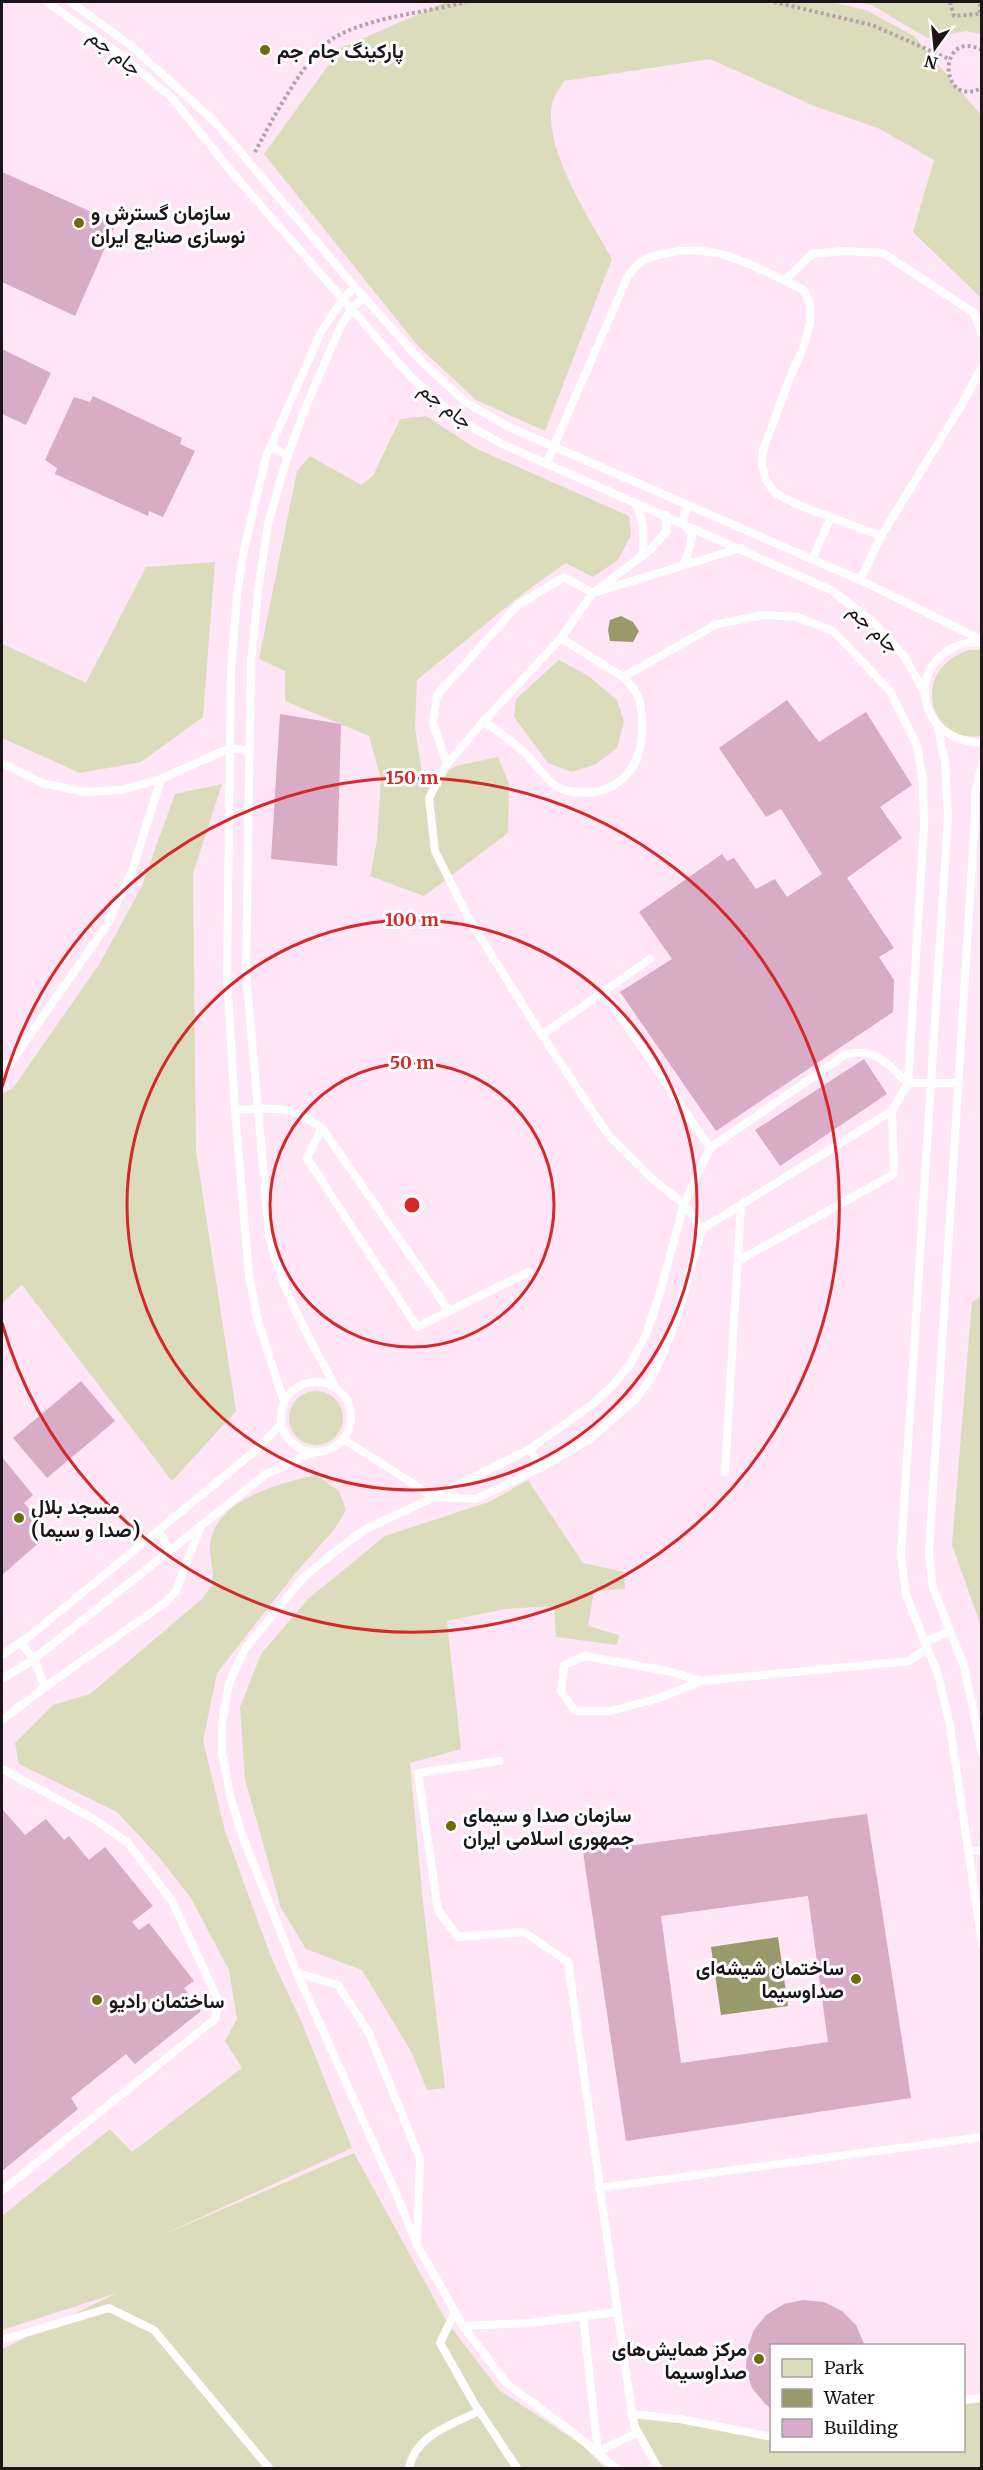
<svg xmlns="http://www.w3.org/2000/svg" width="983" height="2470" viewBox="0 0 983 2470" font-family="Merriweather,Vazirmatn,serif">
	<style>
		.green { fill: #dbdcbb }
		.water { fill: #989a6c }
		.building { fill: #d8abc7; fill-rule: evenodd }
		.lines { fill: none; stroke-linecap: round; stroke-linejoin: round }
		.path { stroke: #b5a1ae; stroke-width: 4; stroke-dasharray: 3 3; stroke-linecap: butt }
		.service { stroke: #fff; stroke-width: 8 }
		.ring { fill: none; stroke: #d62828; stroke-width: 3 }
		.poi-dot { fill: #6d6c0d; stroke: #fff; stroke-width: 2 }
		.labels { text-anchor: middle; dominant-baseline: central; stroke-width: 6; stroke-linejoin: round; paint-order: stroke }
		.poi-label { font-size: 20px; font-weight: bold; fill: #1c1419; stroke: #fff; text-anchor: start }
		.street-label { font-size: 20px; fill: #1c1419; stroke: #fff }
		.centre { fill: #d62828; stroke: #fff; stroke-width: 3 }
		.ring-label { font-size: 18px; text-anchor: middle; font-weight: bold; fill: #d62828; stroke: #fff; stroke-width: 6; stroke-linejoin: round; paint-order: stroke }
	</style>
	<rect width="100%" height="100%" fill="#ffe5f5"/>
	<!-- green -->
	<g class="green">
		<path d="M446,2H831L866,10L914,36L981,115V298L913,232L934,160L880,129L812,105L710,59L564,81C561,87 555,94 553,101C540,145 591,221 612,259L545,431L476,400L418,346L264,154L341,48Z"/>
		<path d="M855,2H981V34L966,31L927,38L872,5Z"/>
		<path d="M426,416L475,448L629,516L631,535L618,560L593,577L566,563L525,592L417,680L415,728L424,786L456,766L498,757L509,784L508,833L424,896L370,876L377,840L381,779L369,736L285,701V671L259,659L297,471L310,456L361,485L373,476L400,419Z"/>
		<path d="M215,562L203,717L141,762L80,773L2,738L3,644L86,683L146,567Z"/>
		<path d="M969,650H981V736C930,744 908,670 969,650Z"/>
		<path d="M559,660L587,675L617,700L624,722L617,748L596,764L572,772L548,763L514,717L516,699Z"/>
		<path d="M222,784L193,874L196,1151L236,1411L172,1481L22,1285L2,1303V1094L13,1088L100,963L141,888L175,794Z"/>
		<path d="M981,1297V1626L952,1545L972,1302Z"/>
		<circle cx="316" cy="1418" r="27"/>
		<path d="M316,1475L339,1491L346,1510L334,1530L297,1571L217,1673L203,1741L225,1831L271,1957L302,2023L352,2148L160,2236L354,2153L447,2322L499,2390L582,2445L605,2468H2V2349L117,2293L2,2330V2216L110,2129L132,2152L242,2068L225,2041L237,2019L229,1970L191,1898L158,1856L117,1812L19,1764L15,1743L53,1705L90,1694L202,1599C205,1595 210,1589 212,1583C215,1572 209,1557 210,1546C213,1500 279,1483 316,1475Z"/>
		<path d="M528,1480L583,1563L624,1572L625,1589L594,1591L588,1626L619,1635L617,1645L556,1637L554,1606L505,1609L447,1621L461,1749L410,1763L423,1903L445,2088L427,2090L412,2053L362,1970L306,1949L281,1908L245,1779L240,1707L261,1654L308,1599L385,1536L489,1502Z"/>
		<path d="M981,2398V2468H662L648,2453L632,2414L771,2436L772,2450H964V2400Z"/>
	</g>
	<!-- water -->
	<g class="water">
		<path d="M621,616L633,622L639,631L633,642L610,641L608,630L610,620Z"/>
		<path d="M778,1937L788,2006L721,2015L711,1947Z"/>
	</g>
	<!-- building -->
	<g class="building">
		<path d="M2,172L116,223L75,316L2,282Z"/>
		<path d="M2,349L51,373L26,425L2,414Z"/>
		<path d="M93,396L182,438L180,444L195,451L163,517L149,511L148,516L55,474L57,468L45,460L74,397L90,402Z"/>
		<path d="M787,700L819,742L866,712L912,785L880,807L902,838L847,878L894,948L879,957L894,980L893,1012L716,1131L620,992L672,959L639,912L722,854L727,861L734,858L756,889L775,879L787,897L822,874L781,809L766,817L719,748Z"/>
		<path d="M280,714L341,724L337,866L271,859Z"/>
		<path d="M864,1059L887,1094L780,1166L755,1130Z"/>
		<path d="M81,1381L115,1421L47,1478L13,1438Z"/>
		<path d="M2,1457L33,1495L24,1503L50,1533L2,1575Z"/>
		<path d="M2,1809L25,1835L46,1819L64,1840L69,1836L89,1860L105,1847L153,1906L132,1922L139,1930L149,1923L194,1981L184,1988L201,2011L135,2064L126,2054L71,2098L78,2109L2,2171Z"/>
		<path d="M867,1814L911,2098L626,2141L583,1852ZM808,1896L828,2042L681,2063L661,1916Z"/>
		<path d="M803,2300L824,2302L842,2311L856,2325L865,2346H772V2409L765,2404L752,2388L746,2369L747,2349L754,2330L766,2315L784,2304Z"/>
	</g>
	<g class="lines">
		<!-- path -->
		<g class="path">
			<path d="M774,2L872,25L949,59"/>
			<path d="M950,2L954,16L980,14V2"/>
			<path d="M982,50C937,27 938,110 982,88"/>
			<path d="M255,152C271,122 307,52 337,36C375,16 424,13 466,2"/>
		</g>
		<!-- service -->
		<g class="service">
			<path d="M47,2L122,56L172,98L235,176L409,375L456,418L500,443L831,590L872,621L904,656L925,693"/>
			<path d="M71,2L130,45L215,122L355,287L422,362L467,403L509,427L860,580L982,640"/>
			<path d="M784,281L812,254L843,251L883,253L974,313L982,334"/>
			<path d="M270,447L288,455"/>
			<path d="M546,464L628,276C641,259 647,257 667,253C719,242 758,269 804,290L810,305V323L804,346L791,375L763,450L762,464L765,478L774,492L798,505L881,536L860,580"/>
			<path d="M635,502C644,521 645,535 642,556"/>
			<path d="M881,536L964,401L982,366"/>
			<path d="M812,559L831,517"/>
			<path d="M683,566L689,551L692,534L682,523L688,505"/>
			<path d="M561,638L623,677"/>
			<path d="M982,642C908,641 904,740 982,743"/>
			<path d="M484,721L447,764L429,798L435,851L469,919L534,1023L609,1136L651,1178L684,1204L702,1229"/>
			<path d="M938,727L945,762L948,815L901,1554L906,1595L938,1674L950,1726L982,1944"/>
			<path d="M2,763L42,783L85,792L121,790L161,779L230,748L250,751"/>
			<path d="M447,764L433,723L437,695L518,605L564,577L593,593L741,548"/>
			<path d="M982,764L975,793V817L929,1553L933,1588L964,1666L982,1753"/>
			<path d="M604,992L710,1148"/>
			<path d="M542,1035L650,959"/>
			<path d="M2,1067L11,1062L107,925L132,871L161,779"/>
			<path d="M235,1110C275,1108 288,1104 322,1128L449,1311L529,1272"/>
			<path d="M322,1128L307,1158L417,1327L449,1311"/>
			<path d="M738,1261L894,1174L892,1111"/>
			<circle cx="316" cy="1417" r="35"/>
			<path d="M337,1390C310,1339 281,1291 269,1235L246,972L251,663L258,590L268,524L288,455L307,404L339,330L351,309L365,297"/>
			<path d="M284,1402L258,1321L249,1276L235,1110L227,976L231,670L237,596L243,554L266,457L321,332L343,299L355,287"/>
			<path d="M343,1439L434,1497L530,1449L594,1403L613,1385L631,1363L647,1332L659,1296L684,1204L710,1148L845,1055C875,1046 887,1064 908,1083H959"/>
			<path d="M530,1449L540,1468"/>
			<path d="M725,1472L741,1205"/>
			<path d="M158,1531L170,1550"/>
			<path d="M924,1642L949,1632"/>
			<path d="M2,1655L31,1635L256,1450L281,1424"/>
			<path d="M2,1679L34,1659L266,1474L314,1452"/>
			<path d="M702,1681L656,1699L610,1711H575L561,1691L564,1665L585,1656L667,1671L702,1681L909,1661L926,1649"/>
			<path d="M45,1687L166,1602L176,1591L201,1525"/>
			<path d="M2,1720L45,1687L34,1659L21,1643"/>
			<path d="M499,1761L418,1773L438,1910L458,1937L524,1932L568,1962L632,2414L635,2427L658,2468"/>
			<path d="M2,1769L94,1819L128,1843L172,1901L219,2002L215,2019L2,2191"/>
			<path d="M968,1851L982,1850"/>
			<path d="M297,1973L338,1985L369,2033L420,2159L417,2241"/>
			<path d="M599,2188L982,2137"/>
			<path d="M455,2312L440,2343L474,2403L517,2468"/>
			<path d="M583,2316L598,2452L638,2432"/>
			<path d="M463,2326L529,2323L617,2312"/>
			<path d="M2,2340L109,2308L154,2330L269,2468"/>
			<path d="M964,2400L982,2398"/>
			<path d="M632,2414L680,2419L772,2437"/>
			<path d="M409,2468C415,2435 453,2424 479,2411"/>
			<path d="M616,2468L571,2431L507,2384L463,2326L417,2245L398,2198L297,1973L242,1835L230,1795L222,1752V1723L229,1683L245,1649L303,1578L327,1558L364,1530L434,1497L476,1499L540,1468L590,1439L635,1400L652,1377L665,1349L675,1324L702,1229L892,1111L908,1083L924,827L923,782L917,745L890,691L833,631L797,617L764,615L717,624L623,677C627,681 632,686 635,691C641,700 642,711 642,722C645,768 616,800 568,791C548,787 538,765 524,752C512,741 497,731 484,721L561,638L593,593L651,549L667,531L666,515"/>
		</g>
	</g>
	<!-- distance rings -->
	<g class="ring">
		<circle cx="412" cy="1205" r="142"/>
		<circle cx="412" cy="1205" r="285"/>
		<path d="M2 1087A427 427 0 1 1 2 1323"/>
	</g>
	<!-- markers -->
	<g class="poi-dot">
		<circle cx="265" cy="50" r="6"/>
		<circle cx="79" cy="223" r="6"/>
		<circle cx="19" cy="1518" r="6"/>
		<circle cx="451" cy="1826" r="6"/>
		<circle cx="856" cy="1979" r="6"/>
		<circle cx="97" cy="2000" r="6"/>
		<circle cx="759" cy="2359" r="6"/>
	</g>
	<g class="labels">
		<!-- poi labels -->
		<g class="poi-label">
			<text x="277" y="50">پارکینگ جام جم</text>
			<text x="91" y="212">سازمان گسترش و<tspan x="91" dy="23">نوسازی صنایع ایران</tspan></text>
			<text x="31" y="1506">مسجد بلال<tspan x="31" dy="23">(صدا و سیما)</tspan></text>
			<text x="463" y="1814">سازمان صدا و سیمای<tspan x="463" dy="23">جمهوری اسلامی ایران</tspan></text>
			<text x="844" y="1967" text-anchor="end">ساختمان شیشه‌ای<tspan x="844" dy="23">صداوسیما</tspan></text>
			<text x="109" y="2000">ساختمان رادیو</text>
			<text x="747" y="2348" text-anchor="end">مرکز همایش‌های<tspan x="747" dy="23">صداوسیما</tspan></text>
		</g>
		<!-- street labels -->
		<g class="street-label">
			<text transform="translate(115 52) rotate(38)">جام جم</text>
			<text transform="translate(446 405) rotate(38)">جام جم</text>
			<text transform="translate(874 628) rotate(43)">جام جم</text>
		</g>
	</g>
	<circle cx="412" cy="1205" r="9" class="centre"/>
	<g class="ring-label">
		<text x="412" y="784">150 m</text>
		<text x="412" y="926">100 m</text>
		<text x="412" y="1069">50 m</text>
	</g>
	<!-- border -->
	<rect width="983" height="2470" fill="none" stroke="#1c1419" stroke-width="6"/>
	<!-- legend -->
	<rect x="770" y="2344" width="195" height="108" fill="#ffffff" stroke="#a4a1a3" stroke-width="1.5"/>
	<rect x="782" y="2359" width="30" height="18" fill="#dbdcbb" stroke="#a4a1a3" stroke-width="1.5"/>
	<text x="824" y="2374" font-size="18" fill="#1c1419">Park</text>
	<rect x="782" y="2389" width="30" height="18" fill="#989a6c" stroke="#a4a1a3" stroke-width="1.5"/>
	<text x="824" y="2404" font-size="18" fill="#1c1419">Water</text>
	<rect x="782" y="2419" width="30" height="18" fill="#d8abc7" stroke="#a4a1a3" stroke-width="1.5"/>
	<text x="824" y="2434" font-size="18" fill="#1c1419">Building</text>
	<!-- north arrow -->
	<g transform="translate(935 48) rotate(195)" stroke="#ffffff" stroke-width="4.5" paint-order="stroke">
	<path d="M0-4.5L10 22L0 15L-10 22Z" fill="#1c1419"/>
	<text y="-9" font-size="16" font-weight="bold" text-anchor="middle" fill="#1c1419">N</text>
	</g>
</svg>
